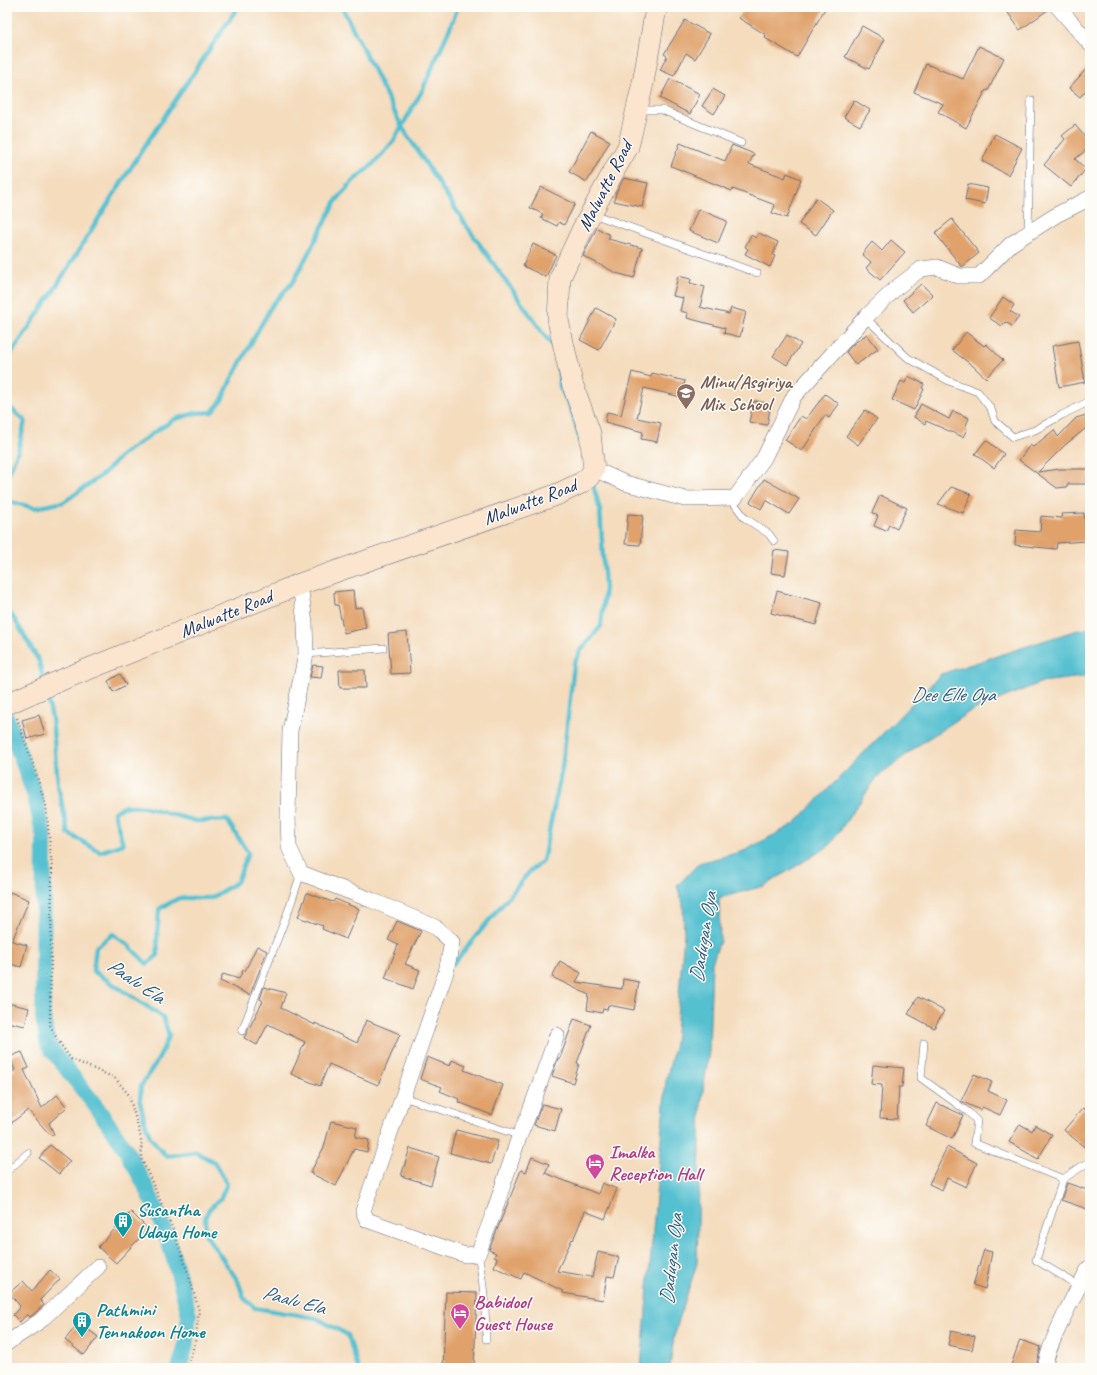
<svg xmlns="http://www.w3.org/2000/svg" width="1097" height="1375" viewBox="0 0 1097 1375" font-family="Caveat,sans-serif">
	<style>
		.water { fill: #55c0d0; stroke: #387897 }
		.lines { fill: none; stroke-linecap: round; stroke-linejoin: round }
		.stream { stroke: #55c0d0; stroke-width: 4.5 }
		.canal { stroke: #55c0d0; stroke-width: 16 }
		.building { fill: #e0a16b }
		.lane-casing { stroke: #676c7f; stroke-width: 8 }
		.street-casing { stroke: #676c7f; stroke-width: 16 }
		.secondary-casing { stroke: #676c7f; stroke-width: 22 }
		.path { stroke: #676c7f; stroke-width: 2.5; stroke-dasharray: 1 3; stroke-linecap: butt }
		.lane { stroke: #fff; stroke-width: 7 }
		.street { stroke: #fff; stroke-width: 15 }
		.secondary { stroke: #fbe5cf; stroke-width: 21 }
		.labels { text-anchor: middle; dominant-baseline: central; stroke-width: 3; stroke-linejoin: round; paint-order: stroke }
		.street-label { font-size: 19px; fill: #1b2f5e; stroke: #fdfcf7 }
		.education-label { font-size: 19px; font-weight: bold; fill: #785e54; stroke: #fdfcf7; text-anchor: start }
		.hotel-label { font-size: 19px; font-weight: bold; fill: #b23c85; stroke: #fdfcf7; text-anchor: start }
		.culture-label { font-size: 19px; font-weight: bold; fill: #0d838f; stroke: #fdfcf7; text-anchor: start }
		.water-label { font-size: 20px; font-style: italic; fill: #2c5a80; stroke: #fdfcf7 }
	</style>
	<rect width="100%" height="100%" fill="#fdfcf7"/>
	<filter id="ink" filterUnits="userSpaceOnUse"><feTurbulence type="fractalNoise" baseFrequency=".025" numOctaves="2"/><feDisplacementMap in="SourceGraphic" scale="8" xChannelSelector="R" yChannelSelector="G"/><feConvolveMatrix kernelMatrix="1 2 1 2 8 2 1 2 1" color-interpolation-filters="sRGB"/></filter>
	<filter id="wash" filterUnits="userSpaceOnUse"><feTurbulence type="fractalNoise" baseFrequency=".012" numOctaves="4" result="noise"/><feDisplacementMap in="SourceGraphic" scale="16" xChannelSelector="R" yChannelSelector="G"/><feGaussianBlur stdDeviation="0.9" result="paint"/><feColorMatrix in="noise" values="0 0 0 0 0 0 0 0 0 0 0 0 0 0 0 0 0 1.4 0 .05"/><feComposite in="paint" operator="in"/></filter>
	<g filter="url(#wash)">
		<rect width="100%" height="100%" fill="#f4dcbd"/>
		<!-- water -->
		<path class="water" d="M1090,628V676L1042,682L969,712L923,742L878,776L829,846L764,886L719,898L720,941L712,963L709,1051L701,1105L697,1263L674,1336L670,1368H641L666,1081L675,1044L684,933L683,903L677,886L699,863L744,851L794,824L941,674L1074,631Z"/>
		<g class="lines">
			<!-- stream -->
			<g class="stream">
				<path d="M342,7L402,127L468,228L556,351"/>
				<path d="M7,360L54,290L97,221L146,144L238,7"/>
				<path d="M558,365L560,387L571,409L582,447"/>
				<path d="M7,405L25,421L18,451L7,477"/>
				<path d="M7,501L35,508L64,502L102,475L122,455L156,431L175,419L196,413L212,412L222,400L231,380L272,305L293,282L336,201L353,181L373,164L393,142L422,91L449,30L458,7"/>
				<path d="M7,610L15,620L39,661L44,683"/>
				<path d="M46,692L52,718L58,785L68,833L100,852L123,844L114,812L125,806L145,807L196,821L227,820L248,853L237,882L211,898H179L159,909L157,939L158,955L147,964L128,945L113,934L96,947L93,971L163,1017L169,1035L159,1058L141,1086L140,1101L144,1119L150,1137L166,1156L196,1152L214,1162L227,1184L220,1199L209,1209L205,1218L206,1235L238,1281L244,1298L255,1308L316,1318L348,1335L358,1368"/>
				<path d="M453,964L530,871L543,861L562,768L574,664L581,650L601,626L605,588L600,510L592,481"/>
			</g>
			<!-- canal -->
			<path class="canal" d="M7,719L35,796L44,838L43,1017L48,1045L98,1109L125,1148L148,1191L167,1237L179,1276L189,1315L185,1349L179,1368"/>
		</g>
		<g id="blocks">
			<!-- building -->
			<g class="building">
				<path d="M746,7H826L797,57L765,38L766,35L739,18Z"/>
				<path d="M1004,7H1049V9L1020,30Z"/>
				<path d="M685,20L710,34L695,59L686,53L674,76L660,70L667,56L664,54Z"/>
				<path d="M862,26L885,39L869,69L845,57Z"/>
				<path d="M979,46L1004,58L988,91L986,90L966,128L938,112L943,104L914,92L926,64L963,79Z"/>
				<path d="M1090,65V86L1080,97L1069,88Z"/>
				<path d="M670,79L700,94L690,114L660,98Z"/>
				<path d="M713,89L725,96L714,114L702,106Z"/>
				<path d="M854,100L870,110L860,126L844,117Z"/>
				<path d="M1075,125L1090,143V147L1075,159L1086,169L1071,187L1044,165L1065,139L1062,136Z"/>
				<path d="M591,131L610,141L587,182L569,172Z"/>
				<path d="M995,134L1022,148L1008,175L982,161Z"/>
				<path d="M680,143L725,161L732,145L754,154L749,164L785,178L787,173L801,179L787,218L772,213L775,205L733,189L732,191L671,166Z"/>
				<path d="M624,178L648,183L642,207L614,201L616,193Z"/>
				<path d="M968,184L988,188L985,204L965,200Z"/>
				<path d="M541,187L575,204L564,225L559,222L557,226L541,218L543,214L530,208Z"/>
				<path d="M816,198L833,210L816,235L799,224Z"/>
				<path d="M698,209L727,221L718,243L689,231Z"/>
				<path d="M952,219L979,253L962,267L935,233Z"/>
				<path d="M597,228L610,235L608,239L642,248L634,278L616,273L583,256Z"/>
				<path d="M759,233L778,242L773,255L775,256L770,267L745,254L748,249L745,247L751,235L756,238Z"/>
				<path d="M891,240L905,252L880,280L866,268L871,262L862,254L872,242L882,251Z"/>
				<path d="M533,244L556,255L546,277L523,266Z"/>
				<path d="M678,276L691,279L690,283L705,287L700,307L729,314L731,308L746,312L740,337L724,333L725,328L687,318L688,313L680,311L683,298L673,296Z"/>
				<path d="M921,284L933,295L913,312L903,300Z"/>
				<path d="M1003,297L1014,305L1010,311L1019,317L1012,326L1005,322L1002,326L989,318Z"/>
				<path d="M596,308L616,319L599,350L580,340Z"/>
				<path d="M966,332L984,346L986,344L1003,360L986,378L973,366L952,350Z"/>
				<path d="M867,334L878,349L856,365L846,352L853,344Z"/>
				<path d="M787,335L801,344L787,365L773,356Z"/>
				<path d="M1078,341L1085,382L1059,387L1052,346Z"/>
				<path d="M632,372L651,377L652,373L685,381L681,397L644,388L637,418L661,423L657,442L641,439L643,432L605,422L607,412L621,415Z"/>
				<path d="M908,376L924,384L922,388L924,389L914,410L892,400L901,381L905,383Z"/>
				<path d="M825,394L839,404L829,418L825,415L802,451L785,440L801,416L806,419Z"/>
				<path d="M754,401L771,404L767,425L749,422Z"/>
				<path d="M921,404L949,419L953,411L969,418L965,428L967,429L963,437L926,421L925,424L914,417Z"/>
				<path d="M865,410L877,419L858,445L846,436Z"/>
				<path d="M1090,414V425L1065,445L1038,472L1060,469H1089V484H1067V487L1057,488L1019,460L1030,445L1033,447L1054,430L1058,437L1076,418Z"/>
				<path d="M986,440L1004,454L994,468L975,454Z"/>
				<path d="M764,479L799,499L789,514L766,500L761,509L750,502Z"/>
				<path d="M951,487L971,494L963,513L938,504Z"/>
				<path d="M880,495L907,508L897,529L889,525L886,531L874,526L878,516L872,513Z"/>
				<path d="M1084,513L1087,541L1057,543L1056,549L1015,545L1016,530L1040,532L1041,516L1062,518L1061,514Z"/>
				<path d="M628,514L643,515L640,545L625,544Z"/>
				<path d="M774,550L789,552L785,575L771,573Z"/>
				<path d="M353,590L355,608L362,607L366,628L344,633L338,605H335L334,592Z"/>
				<path d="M777,591L822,603L816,625L771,613Z"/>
				<path d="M407,632L410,673L391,674L388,634Z"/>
				<path d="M313,665L323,666L321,678L310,677Z"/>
				<path d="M339,670H365L366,688H340Z"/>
				<path d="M120,674L126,685L113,692L108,681Z"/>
				<path d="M39,715L45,734L27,739L22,720Z"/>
				<path d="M10,892L29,900L12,941L27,945L21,967L7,963V899Z"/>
				<path d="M307,893L333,902L335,899L359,909L346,939L322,929L323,926L298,917Z"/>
				<path d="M397,921L421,931L405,964L420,970L413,989L385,978L398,945L388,940Z"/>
				<path d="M257,946L267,951L250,995L220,981L223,974L239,979L243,970L245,971Z"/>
				<path d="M560,961L581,973L576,982L622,989L623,979L639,982L634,1010L608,1005L607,1010L603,1009L602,1013L587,1010L589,995L552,977Z"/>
				<path d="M264,987L286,993L281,1008L315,1025V1023L357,1043L366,1020L400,1034L378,1085L329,1064L320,1086L291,1074L305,1042L268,1024L257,1045L244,1038L263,1001L260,999Z"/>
				<path d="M918,997L944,1011L934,1028L908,1014Z"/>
				<path d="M7,1003L29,1008L25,1026L7,1022Z"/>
				<path d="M574,1019L591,1025L577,1063L579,1064L573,1083L552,1076L558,1058H560Z"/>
				<path d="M22,1052L29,1068L24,1070L42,1108L57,1095L67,1107L49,1123L54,1134L51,1136L28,1110L7,1126V1075L15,1070L9,1057Z"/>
				<path d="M427,1057L450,1066L452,1060L466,1066L464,1070L503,1085L492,1115L458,1102L459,1099L440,1091L442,1087L420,1079Z"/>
				<path d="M873,1065L904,1068L902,1087H899L897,1119L880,1118L882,1085L871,1084Z"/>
				<path d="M974,1074L992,1082L988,1091L1007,1100L1000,1115L982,1107L980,1110L961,1101Z"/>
				<path d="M937,1103L963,1115L952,1139L926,1126Z"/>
				<path d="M542,1104L561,1109L555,1131L534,1125Z"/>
				<path d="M1083,1108L1090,1113V1152L1064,1130Z"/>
				<path d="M331,1121L357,1127L355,1137L369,1140L367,1152L354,1149L336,1186L310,1173L324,1147Z"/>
				<path d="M1020,1124L1032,1131L1035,1125L1052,1135L1038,1159L1009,1142Z"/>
				<path d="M456,1130L498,1141L491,1164L450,1153Z"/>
				<path d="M50,1145L70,1161L59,1174L39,1158Z"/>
				<path d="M947,1147L977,1163L966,1187L947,1178L942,1190L929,1184Z"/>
				<path d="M410,1148L439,1157L431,1185L401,1176Z"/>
				<path d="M532,1157L549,1164L545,1173L598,1194L602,1183L617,1189L605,1219L585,1211L573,1240L572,1239L557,1271L592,1277L598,1252L619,1257L614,1277L607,1276L603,1300L563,1293V1291L524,1272L521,1279L494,1267L497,1258L494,1257L496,1253L489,1250L521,1170L526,1172Z"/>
				<path d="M1067,1183L1090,1191V1210L1061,1200Z"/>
				<path d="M131,1212L148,1229L116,1263L98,1247Z"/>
				<path d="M984,1250L992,1252L985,1289L973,1285Z"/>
				<path d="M50,1270L60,1279L40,1300L44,1305L30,1317L27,1314L20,1322L13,1315L20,1306L9,1293L23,1281L32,1291Z"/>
				<path d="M446,1292L477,1293L474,1368H443Z"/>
				<path d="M79,1322L98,1337L84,1355L65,1340Z"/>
				<path d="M951,1331L975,1336L972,1350L948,1345Z"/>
				<path d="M1020,1340L1041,1347L1036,1367L1029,1364L1028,1368H1010Z"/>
			</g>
		</g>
	</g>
	<g filter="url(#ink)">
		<use href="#blocks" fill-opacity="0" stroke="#676c7f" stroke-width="1"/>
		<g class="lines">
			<defs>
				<g id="lane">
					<path d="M639,110H662L741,143"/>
					<path d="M593,214L757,273"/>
					<path d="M1028,234L1031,100"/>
					<path d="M864,319L872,324L908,358L949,381L978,392L991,409L995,421L1013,437L1035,430L1062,415L1090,401"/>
					<path d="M730,498L745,518L769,534L774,541"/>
					<path d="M306,654L383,648"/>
					<path d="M242,1031L289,909L301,873"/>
					<path d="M924,1043L921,1078L968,1112L977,1121L974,1143L1063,1179L1036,1260L1079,1286"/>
					<path d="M403,1097L512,1133L519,1137"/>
					<path d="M7,1171L28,1153"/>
					<path d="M1063,1179L1090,1161"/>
					<path d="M478,1254C484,1284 486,1308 486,1339"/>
				</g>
				<g id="street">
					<path d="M1058,7L1090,44"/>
					<path d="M594,469L625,483L685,499L735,498L764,458L794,396L864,319L896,288L921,269L937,267L959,276H979L1011,244L1058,214L1090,198"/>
					<path d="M300,584L305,623L306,654L290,731L288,816L289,847L301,873L371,900L435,927L452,942L446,972L363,1211L367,1220L465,1255L478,1254L494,1212L519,1137L530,1111L557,1035"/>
					<path d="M7,1343L40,1321L98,1267"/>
					<path d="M1046,1368C1042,1355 1078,1288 1086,1273L1090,1267"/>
				</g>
				<path id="secondary" d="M7,704L66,678L300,584L556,495L581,483L589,477L594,469L590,433L572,383L558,320L560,278L582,230L615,169L628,147L643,83L655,14L657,7"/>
			</defs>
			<!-- lane casing -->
			<use href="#lane" class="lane-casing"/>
			<!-- street casing -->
			<use href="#street" class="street-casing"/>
			<!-- secondary casing -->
			<use href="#secondary" class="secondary-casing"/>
			<!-- path -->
			<path class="path" d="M17,718L34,767L46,806L52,867L50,1025L57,1039L71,1059L115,1078L129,1095L141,1138L142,1160L175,1234L189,1276L199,1311L195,1342L187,1368"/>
			<!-- lane -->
			<use href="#lane" class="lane"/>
			<!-- street -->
			<use href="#street" class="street"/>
			<!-- secondary -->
			<use href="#secondary" class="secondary"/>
		</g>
	</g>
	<!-- icons -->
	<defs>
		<symbol id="school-pin" viewBox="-11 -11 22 30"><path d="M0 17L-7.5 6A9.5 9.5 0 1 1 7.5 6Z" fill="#8d6e63" stroke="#fdfcf7"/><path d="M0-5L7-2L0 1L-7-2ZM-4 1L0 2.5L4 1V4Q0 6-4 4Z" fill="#fff"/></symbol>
		<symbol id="hotel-pin" viewBox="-11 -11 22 30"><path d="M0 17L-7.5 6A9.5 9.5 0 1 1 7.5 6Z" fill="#d1479c" stroke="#fdfcf7"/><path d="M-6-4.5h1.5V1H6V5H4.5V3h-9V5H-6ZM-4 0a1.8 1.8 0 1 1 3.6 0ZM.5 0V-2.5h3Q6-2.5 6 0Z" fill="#fff"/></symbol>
		<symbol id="building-pin" viewBox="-11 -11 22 30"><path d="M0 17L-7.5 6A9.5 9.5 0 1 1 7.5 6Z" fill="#0f9aa8" stroke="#fdfcf7"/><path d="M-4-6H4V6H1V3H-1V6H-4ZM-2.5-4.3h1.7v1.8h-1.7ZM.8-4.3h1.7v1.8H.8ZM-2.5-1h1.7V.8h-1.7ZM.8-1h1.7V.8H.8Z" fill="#fff"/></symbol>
	</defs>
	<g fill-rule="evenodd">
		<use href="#school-pin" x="675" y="382" width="22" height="30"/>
		<use href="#hotel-pin" x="584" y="1152" width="22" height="30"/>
		<use href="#building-pin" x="112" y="1210" width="22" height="30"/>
		<use href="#hotel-pin" x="449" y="1302" width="22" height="30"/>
		<use href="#building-pin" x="71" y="1310" width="22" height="30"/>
	</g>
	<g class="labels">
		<!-- street labels -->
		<g class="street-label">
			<text transform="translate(605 186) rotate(-63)">Malwatte Road</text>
			<text transform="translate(530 502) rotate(-21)">Malwatte Road</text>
			<text transform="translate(226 614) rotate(-22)">Malwatte Road</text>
		</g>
		<!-- education labels -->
		<g class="education-label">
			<text x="700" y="382">Minu/Asgiriya<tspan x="700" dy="22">Mix School</tspan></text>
		</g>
		<!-- hotel labels -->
		<g class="hotel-label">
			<text x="609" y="1152">Imalka<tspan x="609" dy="22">Reception Hall</tspan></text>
			<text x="474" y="1302">Babidool<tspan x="474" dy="22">Guest House</tspan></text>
		</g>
		<!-- culture labels -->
		<g class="culture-label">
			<text x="137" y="1210">Susantha<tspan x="137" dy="22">Udaya Home</tspan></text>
			<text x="96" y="1310">Pathmini<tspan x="96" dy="22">Tennakoon Home</tspan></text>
		</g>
		<!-- water labels -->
		<g class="water-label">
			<text x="953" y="694">Dee Elle Oya</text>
			<text transform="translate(703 937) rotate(-81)">Dadugan Oya</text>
			<text transform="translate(136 981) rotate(34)">Paalu Ela</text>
			<text transform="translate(671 1259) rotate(-84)">Dadugan Oya</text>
			<text transform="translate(294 1300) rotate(15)">Paalu Ela</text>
		</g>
	</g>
	<!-- margin -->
	<rect width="1097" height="1375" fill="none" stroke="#fdfcf7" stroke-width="24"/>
</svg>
